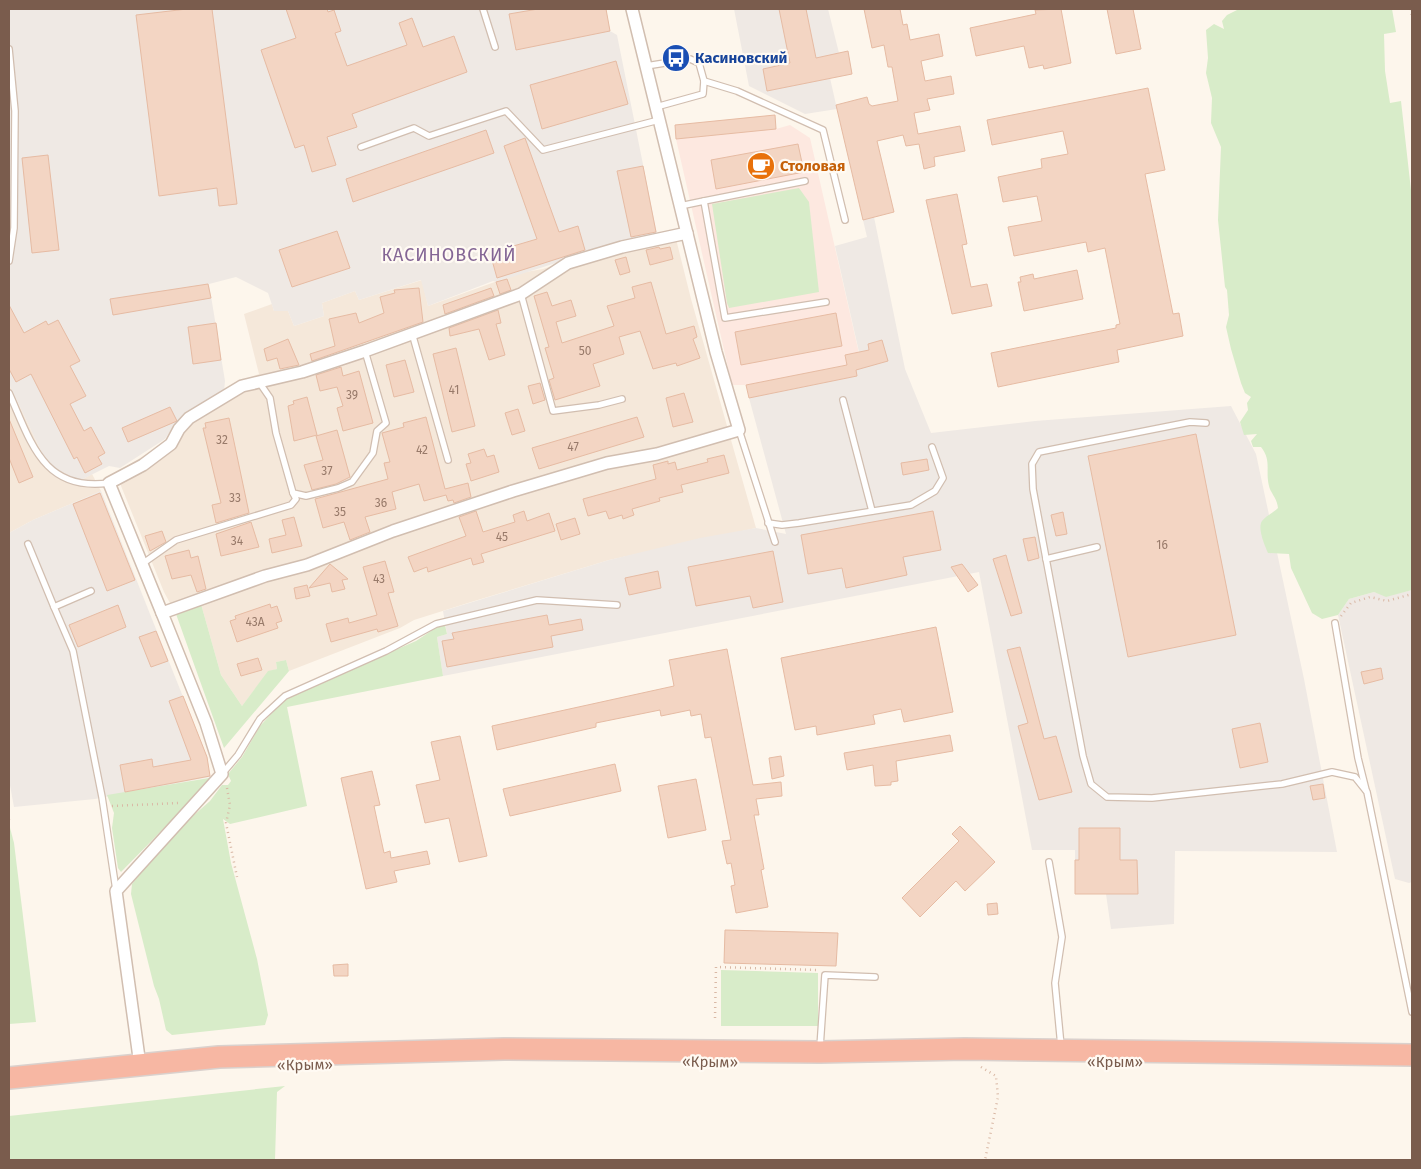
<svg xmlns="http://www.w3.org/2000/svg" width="1421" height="1169" viewBox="0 0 1421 1169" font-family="'Fira Sans',sans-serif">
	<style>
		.residential { fill: #f5e8da }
		.commercial { fill: #fde8e0 }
		.industrial { fill: #efe9e4 }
		.green { fill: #d8ecc9 }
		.building { fill: #f3d5c3; stroke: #e6bba3 }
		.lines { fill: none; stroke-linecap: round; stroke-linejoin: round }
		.lane-casing { stroke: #d1beb0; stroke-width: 8 }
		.street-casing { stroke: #d1beb0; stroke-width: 14 }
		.highway-casing { stroke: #dad1cd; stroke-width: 24 }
		.path { stroke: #d9b8a5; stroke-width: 2.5; stroke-dasharray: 1 4; stroke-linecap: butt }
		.lane { stroke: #fff; stroke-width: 5.5 }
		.street { stroke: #fff; stroke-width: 11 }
		.highway { stroke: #f7b7a3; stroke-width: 21 }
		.labels { text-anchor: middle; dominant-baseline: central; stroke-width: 4.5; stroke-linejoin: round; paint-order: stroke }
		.number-label { font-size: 12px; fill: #987a6a }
		.transit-label { font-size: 15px; font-weight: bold; fill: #164399; stroke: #fffaf3; text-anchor: start }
		.food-label { font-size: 15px; font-weight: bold; fill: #c56008; stroke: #fffaf3; text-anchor: start }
		.street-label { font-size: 15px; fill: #7a5c4d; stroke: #fffaf3 }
		.quarter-label { font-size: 18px; letter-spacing: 1px; fill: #846695; stroke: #fffaf3 }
	</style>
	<rect width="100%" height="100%" fill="#fdf6ec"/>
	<!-- residential -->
	<g class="residential">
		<path d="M674,231L691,299L756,528L609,560L471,602L414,620L400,628L289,671L286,660L276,662L277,669L268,672L242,706L221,675L201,604L186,608L176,614L164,592L119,481L122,469L166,442L240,381L259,374L244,314L272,304L274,311H288L294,326L324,316L322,303L355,291L359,300L422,280L428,306L520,273L543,269L572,259Z"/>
		<path d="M9,384L42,453L54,467L81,480L92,474L101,491L33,520L9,533Z"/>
	</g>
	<!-- commercial -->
	<path class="commercial" d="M790,125L810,138L861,362L746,385H732L676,139L776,129Z"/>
	<!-- industrial -->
	<g class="industrial">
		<path d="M9,9H606L610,31L617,35L657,234L631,239L496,282L493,281L428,306L421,280L359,300L355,291L322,303L324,316L294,326L288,311H274L268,293L236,277L209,284L225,381L224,391L177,421L165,439L120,468L109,466L81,480L73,478L54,467L42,453L9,384Z"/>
		<path d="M734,9H828L839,53L848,51L852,74L830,78L837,109L805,114L749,86Z"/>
		<path d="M874,217L905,369L931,433L1035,421L1231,406L1256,454L1304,679L1337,852L1175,851L1174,924L1111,929L1106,894H1075V850H1032L979,572L443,676L437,637L447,634L443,611L609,560L700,538L756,528L786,534L749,398L857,376L855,363L859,352L835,246L867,237L863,220Z"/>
		<path d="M101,491L207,757L210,777L95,799L14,807L9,780V533L33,520Z"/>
		<path d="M1412,590V882L1409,883L1395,879L1338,615L1349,599L1374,592L1386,596Z"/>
	</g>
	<!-- green -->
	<g class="green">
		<path d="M1239,9H1392L1396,32L1384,34L1385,71L1390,103L1401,101L1412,199V590L1386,597L1374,592L1349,599L1338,615L1322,619L1312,613L1291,568L1289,554L1268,553C1265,546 1257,528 1262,521C1266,516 1273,513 1278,508C1277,498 1271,494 1269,486C1265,470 1272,461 1261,447H1253L1251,441L1257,434L1244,435L1240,422L1248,410L1247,403L1251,397L1245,393L1241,383L1231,349L1226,327L1229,315L1227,290L1225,287L1218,220L1221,147L1211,123L1212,98L1206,73L1208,58L1206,30L1214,24L1224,29L1222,21L1227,15Z"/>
		<path d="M799,188L809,202L819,292L729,308L727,303L712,204Z"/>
		<path d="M201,604L221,675L242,706L268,671L277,669L276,662L286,660L289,671L224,748L176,614L186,608Z"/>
		<path d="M445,625L447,634L437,637L443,676L287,707L307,806L230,824L223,819L231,863L257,959L268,1015L265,1025L172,1035L166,1030L159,999L154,986L131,894L132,884L158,852L185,823L210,801L222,785H228L231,781L228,774L242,757L260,726L287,697L416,641L437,627Z"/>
		<path d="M209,778L210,781L121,872L118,868L112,828L114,813L107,795Z"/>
		<path d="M9,824L14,843L36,1022L9,1024Z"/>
		<path d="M721,970L818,973V1026H721Z"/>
		<path d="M285,1086L277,1092L275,1160H9V1116Z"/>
	</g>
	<!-- building -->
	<g class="building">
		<path d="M187,9H212L237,204L219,206L217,188L159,196L136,15Z"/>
		<path d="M286,9H327L328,12L334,10L341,31L335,33L347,66L407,45L399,23L412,18L423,47L454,36L467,72L352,114L357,127L327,137L336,165L312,172L304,145L295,148L261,50L296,38Z"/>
		<path d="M538,9H606L610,31L516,50L509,14Z"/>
		<path d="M779,9H806L816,58L848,51L852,74L767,91L763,69L790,63Z"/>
		<path d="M864,9H900L903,25L907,24L910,40L939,34L943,56L921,61L925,81L951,76L954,94L927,99L930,110L914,113L918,134L960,126L965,151L934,157L935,166L924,169L919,144L906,146L903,135L877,141L894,212L863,220L836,105L867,97L869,104L872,106L898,101L892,67H888L884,45L872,48Z"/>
		<path d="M1061,9L1071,63L1044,69L1043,65L1029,68L1024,46L976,56L970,28L1036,14L1035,10Z"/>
		<path d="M1107,9H1133L1141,49L1116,54Z"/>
		<path d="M616,61L628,104L542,129L530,85Z"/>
		<path d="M1148,88L1165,170L1145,174L1173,314L1179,313L1183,336L1117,350L1119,362L998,387L991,353L1116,328V325L1120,324L1105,248L1088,252L1086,242L1014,256L1008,227L1042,221L1037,196L1003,202L998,177L1042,168L1041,159L1068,154L1063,131L992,145L987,120Z"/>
		<path d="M775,115L776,129L676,139L675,125Z"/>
		<path d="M486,130L494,153L353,202L346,179Z"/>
		<path d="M525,138L559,232L578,226L585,250L497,278L490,253L537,239L504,146Z"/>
		<path d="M798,144L804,172L716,189L711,160Z"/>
		<path d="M48,155L59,250L32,253L22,158Z"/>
		<path d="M643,166L656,232L631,237L617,171Z"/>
		<path d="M957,194L967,244L962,245L971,287L987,284L992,306L952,314L926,200Z"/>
		<path d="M337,231L350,268L292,287L279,250Z"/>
		<path d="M659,247L660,249L670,247L673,259L650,265L646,250Z"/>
		<path d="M626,257L630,272L620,275L615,260Z"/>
		<path d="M1077,270L1083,299L1024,311L1018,282H1021L1020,277L1033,274L1034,279Z"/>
		<path d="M507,279L511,290L500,294L496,282Z"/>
		<path d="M651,282L666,334L694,326L697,337L693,339L700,358L677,366L676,363L653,369L640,331L619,337L624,354L593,364L600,386L555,400L549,380L554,378L545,348L549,347L534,296L547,292L552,306L571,300L576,316L556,322L562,343L614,326L607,306L635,298L632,287Z"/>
		<path d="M208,284L211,298L113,315L110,299Z"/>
		<path d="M419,288L423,322L312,361L310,354L335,346L329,319L356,313L359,323L384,313L380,297L395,293L394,290Z"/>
		<path d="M491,288L494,296L445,314L443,305Z"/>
		<path d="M9,305L24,333L46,321L48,325L58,320L80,361L70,366L86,396L70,404L84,431L91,427L105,453L98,457L102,464L85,473L77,457L74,459L31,374L16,382L9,369Z"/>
		<path d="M498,310L501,323L496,324L505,355L489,360L479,329L450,336L449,328Z"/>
		<path d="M836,313L842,346L741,365L735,332Z"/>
		<path d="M216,323L221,360L193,364L188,327Z"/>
		<path d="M288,339L299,365L280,369L277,358L267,361L264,349Z"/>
		<path d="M882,340L888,361L856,370L857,376L749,398L746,385L847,365L845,355L869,350L868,344Z"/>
		<path d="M456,348L475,426L452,432L433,354Z"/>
		<path d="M405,360L414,392L394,397L386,365Z"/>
		<path d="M341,367L343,376L359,371L373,423L343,431L337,408L343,406L337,387L320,391L316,375Z"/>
		<path d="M540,383L545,400L533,404L528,386Z"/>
		<path d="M684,393L693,422L673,427L666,398Z"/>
		<path d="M307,397L317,435L294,441L288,406L294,404L293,401Z"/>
		<path d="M170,407L177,421L128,442L122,428Z"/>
		<path d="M518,409L525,431L512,435L505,413Z"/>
		<path d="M426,417L445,489L468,483L471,497L454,503L453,500L448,501L446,495L424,501L419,484L392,492L396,509L365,517L370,532L350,540L344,522L323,528L315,499L388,479L384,463L390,462L382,433L404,427L403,423Z"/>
		<path d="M637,417L644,437L539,469L532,448Z"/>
		<path d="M229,418L249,513L216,523L212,505L221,503L203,428H206L205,423Z"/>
		<path d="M9,419L33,477L19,483L9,458Z"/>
		<path d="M337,430L350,477L336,484L312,490L304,465L323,460L316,436Z"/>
		<path d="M1196,434L1236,635L1128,657L1088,456Z"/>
		<path d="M484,449L487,457L494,455L499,472L471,481L466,464L471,463L468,454Z"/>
		<path d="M724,455L729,473L681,485L683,492L659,498L660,501L632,509L634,515L623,519L622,515L609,519L606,511L588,516L583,499L656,479L653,465L668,461V464L675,462L677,470L708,462L707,459Z"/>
		<path d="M927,459L929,470L903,475L901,463Z"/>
		<path d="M100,493L135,580L107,591L73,504Z"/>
		<path d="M476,511L483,532L515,522L513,515L524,511L527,521L549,513L555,531L481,554L484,562L473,565L471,558L428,572L427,567L414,572L408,557L466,536L459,517Z"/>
		<path d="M933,511L941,550L903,557L907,575L846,588L842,568L808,574L801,535Z"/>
		<path d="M1063,512L1067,534L1056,536L1051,515Z"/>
		<path d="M294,517L302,546L272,553L269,539L286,535L282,520Z"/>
		<path d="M575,518L580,534L561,540L556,524Z"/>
		<path d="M251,522L259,547L221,556L216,534Z"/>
		<path d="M162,531L166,542L150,551L145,536Z"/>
		<path d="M1035,537L1039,558L1028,561L1023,539Z"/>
		<path d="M189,550L191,558L198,556L206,589L197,592L191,575L172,579L165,556Z"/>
		<path d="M773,551L783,602L753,608L750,596L696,606L688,567Z"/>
		<path d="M1006,555L1022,613L1011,616L993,559Z"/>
		<path d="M385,561L394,592L388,593L398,626L378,632L377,629L331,642L326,624L348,618L349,623L377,615L363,567Z"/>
		<path d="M330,564L348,579L342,580L345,589L332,592L330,583L309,588Z"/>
		<path d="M962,564L978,585L968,592L951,567Z"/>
		<path d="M658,571L661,588L629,595L625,578Z"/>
		<path d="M307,585L310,596L296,599L294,588Z"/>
		<path d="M270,604L271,608L277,606L282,621L276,623L278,628L237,642L230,621L236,619L235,616Z"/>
		<path d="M118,605L126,627L78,647L69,625Z"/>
		<path d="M547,615L549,625L581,619L583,630L551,636L553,647L447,667L442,641L454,639L452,633Z"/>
		<path d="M936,627L953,712L904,722L901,709L873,715L875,724L817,735L816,726L795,730L781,658Z"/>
		<path d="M156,631L168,661L151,667L139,637Z"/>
		<path d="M1020,647L1044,739L1056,736L1072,792L1039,800L1018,726L1028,723L1007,650Z"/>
		<path d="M727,649L753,785L781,782L782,796L756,799L759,815H754L764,869L761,870L768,907L736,913L731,886L735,885L731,863L727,864L722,841L731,840L711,737L705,738L701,714L691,716L690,710L661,716L660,710L596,723V727L497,750L492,726L674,686L669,660Z"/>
		<path d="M258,658L262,670L241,676L237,664Z"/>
		<path d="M1381,668L1383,679L1364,684L1361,672Z"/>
		<path d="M183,696L207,757L210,776L125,792L120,765L152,759L153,767L191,760L169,701Z"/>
		<path d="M1260,723L1268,762L1240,768L1232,729Z"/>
		<path d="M950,735L953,751L896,761L898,781L891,782V785L875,786L873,765L847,770L844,753Z"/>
		<path d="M460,736L487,856L459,862L449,818L425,823L416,785L440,780L431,742Z"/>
		<path d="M781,756L784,776L772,779L769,758Z"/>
		<path d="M615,764L621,791L510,816L503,789Z"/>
		<path d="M372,771L380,805L374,806L384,853L390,851L391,858L427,851L430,864L394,871L397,882L366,889L341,778Z"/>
		<path d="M696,779L706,830L668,838L658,786Z"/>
		<path d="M1323,784L1325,798L1313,800L1310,786Z"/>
		<path d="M960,826L995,862L965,891L956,881L920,917L902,898L959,841L952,834Z"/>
		<path d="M1079,828H1120V860H1137L1138,894H1075V860H1079Z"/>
		<path d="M997,903L998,914L988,915L987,904Z"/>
		<path d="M725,930L838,933L836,966L724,963Z"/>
		<path d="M348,964V976H334L333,965Z"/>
	</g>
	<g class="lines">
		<defs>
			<g id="lane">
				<path d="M483,9L495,47"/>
				<path d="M9,49L15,111L14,228L9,261"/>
				<path d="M646,66L690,59L699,63L704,81L703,94L656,107"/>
				<path d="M704,81L737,91L823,130L845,220"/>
				<path d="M361,147L414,128L429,136L506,111L543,150L659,120"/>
				<path d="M704,201L805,181"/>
				<path d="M680,206L704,201L725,318L826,302"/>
				<path d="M521,294L553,411L599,405L622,399"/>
				<path d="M412,333L448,460"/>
				<path d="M259,382L270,398L276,433L293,493L306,496L338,488L352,482L373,453L377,431L386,423L365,351"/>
				<path d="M9,393C31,442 43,492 109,483"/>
				<path d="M843,400L872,511"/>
				<path d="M1206,423L1190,422L1039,452L1032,464L1033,489L1083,756L1091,784L1107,797L1152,798L1282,784L1332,772L1355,777L1367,792L1412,1012"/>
				<path d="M739,430L775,542"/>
				<path d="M768,523L782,525L799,523L911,505L935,491L943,478L932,447"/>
				<path d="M28,544L54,607"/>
				<path d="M1046,559L1097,547"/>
				<path d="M142,564L176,540L291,505L296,499L293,493"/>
				<path d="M91,591L54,607L73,651L102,797L116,890"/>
				<path d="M1335,623L1358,758L1366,790"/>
				<path d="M222,774L238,755L260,719L285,696L386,651L436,624L537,600L617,605"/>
				<path d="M1049,862L1062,937L1055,983L1061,1046"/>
				<path d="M820,1047L825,975L875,977"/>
			</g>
			<g id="street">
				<path d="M162,613L109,483L143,465L171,444L179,429L189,418L242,386L302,372L365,351L521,294L568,263L622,247L687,233"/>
				<path d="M140,1065L116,891L222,774L206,723L162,613L265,576L307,565L393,531L513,491L607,463L657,454L739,430L716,352L632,9"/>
			</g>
			<path id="highway" d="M9,1078L219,1057L504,1049L820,1052L965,1049L1412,1055"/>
		</defs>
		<!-- lane casing -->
		<use href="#lane" class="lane-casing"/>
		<!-- street casing -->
		<use href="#street" class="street-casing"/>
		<!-- highway casing -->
		<use href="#highway" class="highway-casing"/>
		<!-- path -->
		<g class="path">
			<path d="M1411,9L1412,17"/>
			<path d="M1341,616L1351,603L1370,597L1387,601L1412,594"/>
			<path d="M227,788L230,805L226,823L237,877"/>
			<path d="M112,806L179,803"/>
			<path d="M9,819L12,818"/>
			<path d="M715,1018L716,967L818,970"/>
			<path d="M981,1067L996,1076L998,1097L985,1160"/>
		</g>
		<!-- lane -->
		<use href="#lane" class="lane"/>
		<!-- street -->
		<use href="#street" class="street"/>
		<!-- highway -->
		<use href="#highway" class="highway"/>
	</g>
	<!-- icons -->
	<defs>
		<symbol id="bus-disc" viewBox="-11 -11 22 22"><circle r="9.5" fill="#1a4fb4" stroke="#fffaf3"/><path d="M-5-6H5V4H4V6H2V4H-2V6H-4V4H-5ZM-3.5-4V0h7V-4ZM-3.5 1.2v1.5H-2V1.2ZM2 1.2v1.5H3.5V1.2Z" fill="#fff"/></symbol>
		<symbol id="cafe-disc" viewBox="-11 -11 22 22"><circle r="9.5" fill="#e8710a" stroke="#fffaf3"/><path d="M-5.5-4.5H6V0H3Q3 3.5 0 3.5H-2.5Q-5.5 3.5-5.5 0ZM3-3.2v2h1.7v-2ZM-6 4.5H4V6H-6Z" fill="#fff"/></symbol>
	</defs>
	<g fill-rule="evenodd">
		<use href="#bus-disc" x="660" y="42" width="32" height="32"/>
		<use href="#cafe-disc" x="745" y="150" width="32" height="32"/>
	</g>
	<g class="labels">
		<!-- number labels -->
		<g class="number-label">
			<text x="585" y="351">50</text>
			<text x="454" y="390">41</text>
			<text x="352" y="395">39</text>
			<text x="222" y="440">32</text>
			<text x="573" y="447">47</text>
			<text x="422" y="450">42</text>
			<text x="327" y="471">37</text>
			<text x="235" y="498">33</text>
			<text x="381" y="503">36</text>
			<text x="340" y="512">35</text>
			<text x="502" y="537">45</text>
			<text x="237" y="541">34</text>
			<text x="1162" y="545">16</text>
			<text x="379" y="579">43</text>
			<text x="255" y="622">43А</text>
		</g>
		<!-- transit labels -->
		<g class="transit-label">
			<text x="695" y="58">Касиновский</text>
		</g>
		<!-- food labels -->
		<g class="food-label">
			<text x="780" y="166">Столовая</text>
		</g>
		<!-- street labels -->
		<g class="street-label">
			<text transform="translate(710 1062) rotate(1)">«Крым»</text>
			<text x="1115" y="1062">«Крым»</text>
			<text transform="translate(305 1065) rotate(-1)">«Крым»</text>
		</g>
		<!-- quarter labels -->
		<g class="quarter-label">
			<text x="449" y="255">КАСИНОВСКИЙ</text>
		</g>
	</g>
	<!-- border -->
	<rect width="1421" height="1169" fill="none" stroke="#7a5c4d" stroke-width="20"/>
</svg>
